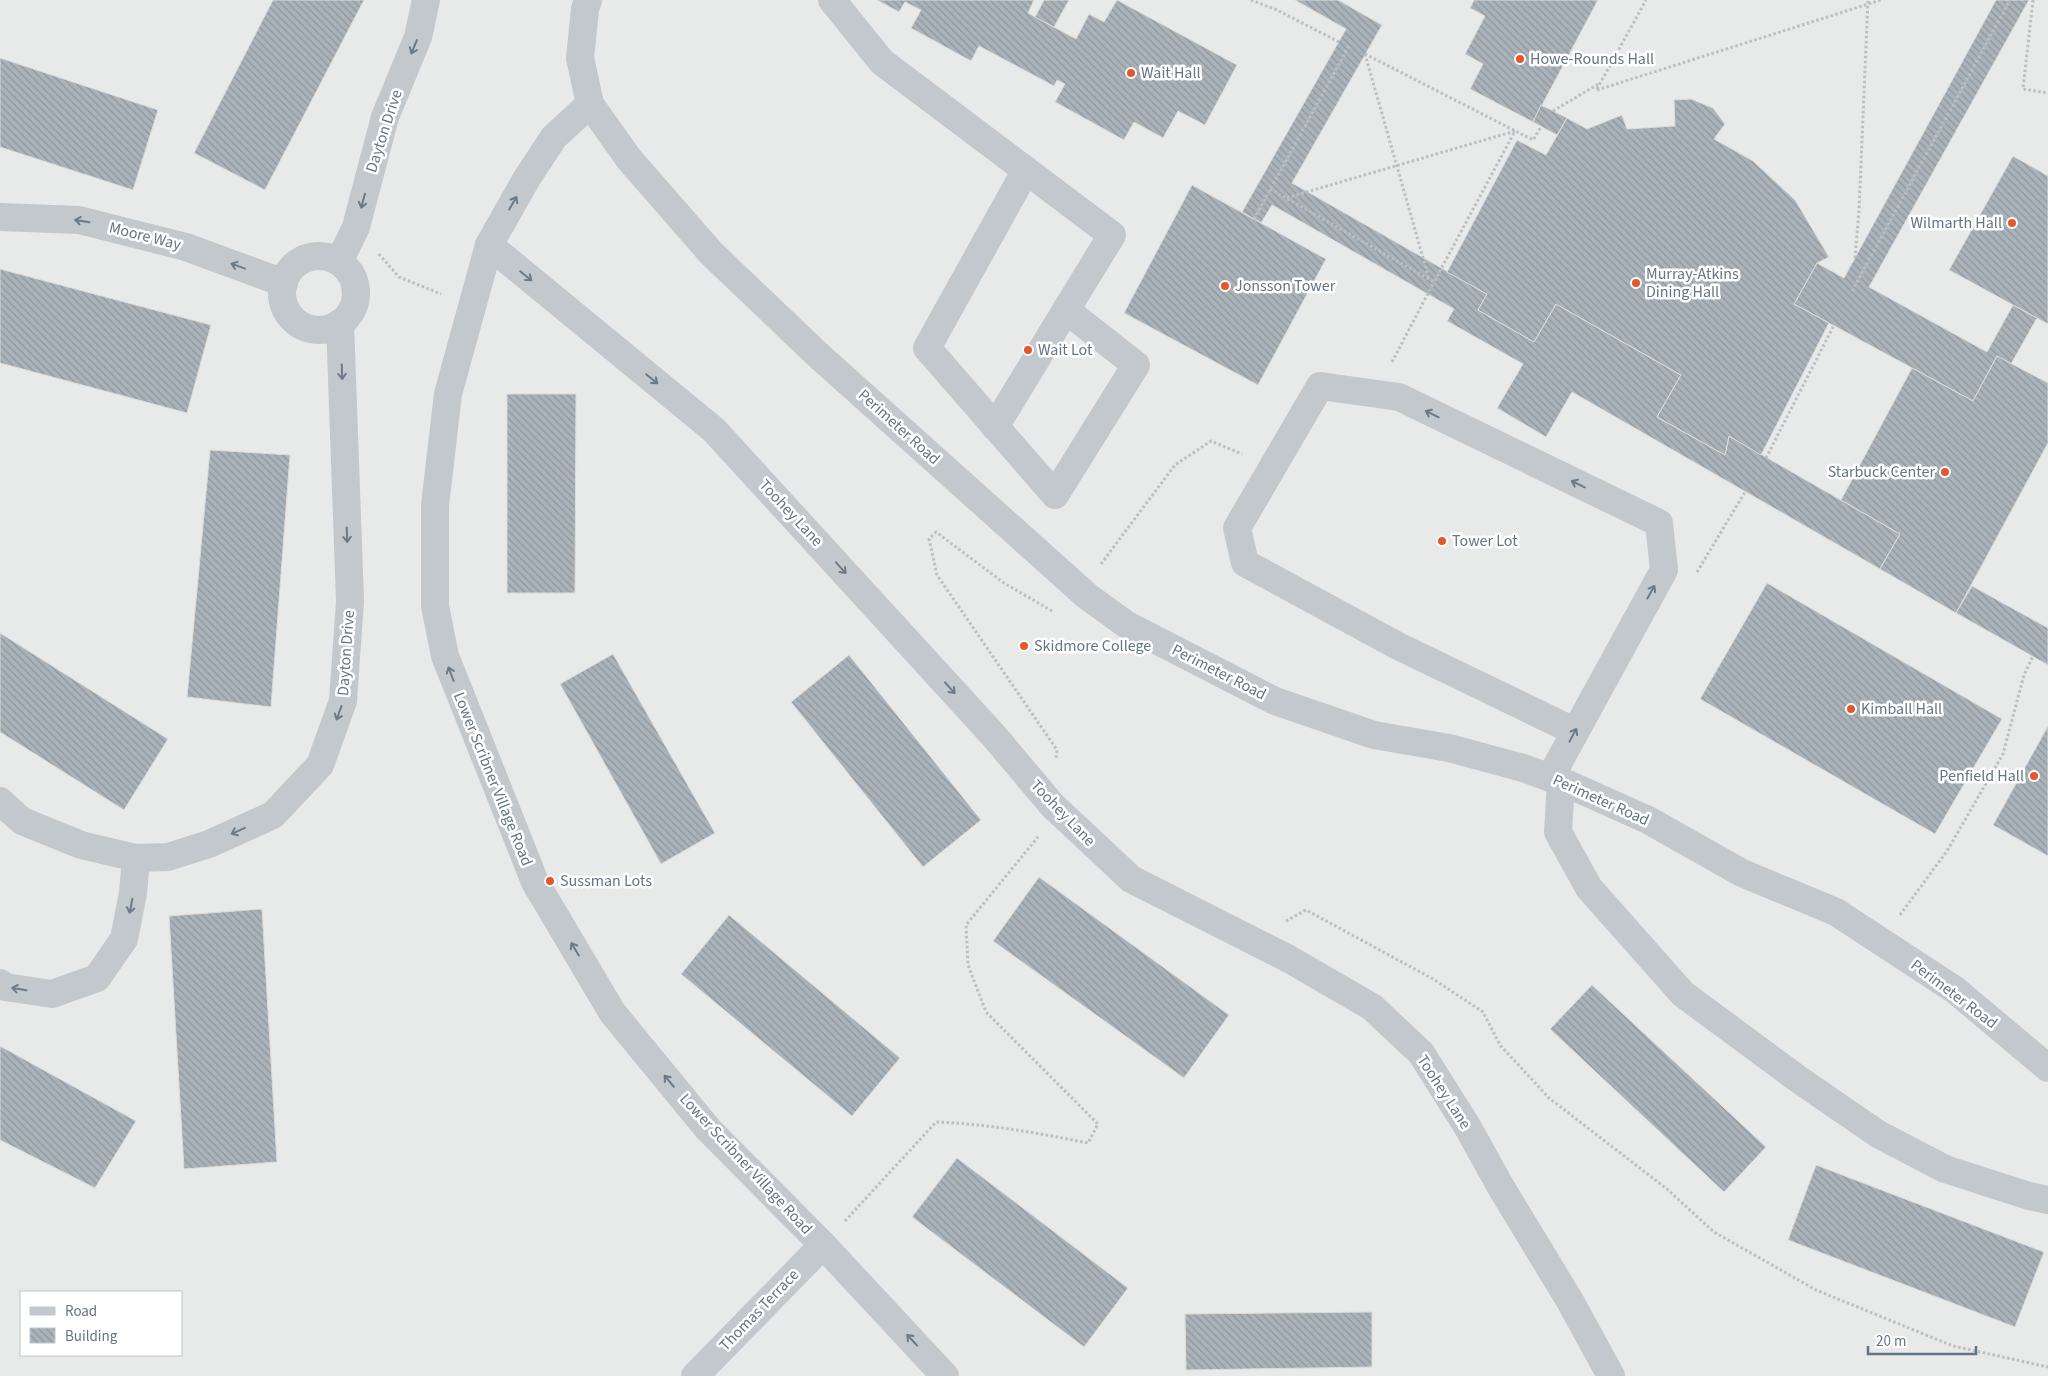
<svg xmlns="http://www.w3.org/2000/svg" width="2048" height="1376" viewBox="0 0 2048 1376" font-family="'Source Sans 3',sans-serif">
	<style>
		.built { fill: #e8e9e9; fill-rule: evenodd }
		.building { fill: url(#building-back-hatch); stroke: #dcdcda }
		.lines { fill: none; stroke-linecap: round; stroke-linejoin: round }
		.path { stroke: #bbbfc2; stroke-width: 3; stroke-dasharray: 2.5 2.5; stroke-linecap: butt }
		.minor { stroke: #c3c8cc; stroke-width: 28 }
		.oneway { stroke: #6a7a87 }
		.poi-dot { fill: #e4572e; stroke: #fff; stroke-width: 2 }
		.labels { text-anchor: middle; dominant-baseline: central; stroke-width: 5; stroke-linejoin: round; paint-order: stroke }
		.poi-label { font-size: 16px; fill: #657683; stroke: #fff; text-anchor: start }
		.street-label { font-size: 16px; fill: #657683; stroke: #fff }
	</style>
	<defs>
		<pattern id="building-back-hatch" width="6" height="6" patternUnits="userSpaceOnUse" patternTransform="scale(1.25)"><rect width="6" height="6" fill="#aab3b9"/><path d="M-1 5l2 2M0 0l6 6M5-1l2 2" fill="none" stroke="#8e969c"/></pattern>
	</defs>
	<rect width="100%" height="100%" fill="#fafaf8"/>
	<!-- built -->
	<path class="built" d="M0,0H2048V1376H0ZM21,1292H181V1355H21Z"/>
	<!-- building -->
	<g class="building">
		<path d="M273,0H364L265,190L194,153Z"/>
		<path d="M877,0H1034L1028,13L1076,39L1089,14L1104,22L1117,0L1237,65L1205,125L1178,111L1163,138L1134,122L1124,140L1055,102L1065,84L1057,80L1054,86L979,46L971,61L911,28L921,10L905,2L899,12Z"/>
		<path d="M1044,0H1069L1054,27L1035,17Z"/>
		<path d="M1295,0H1338L1382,25L1292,183L1487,294L1478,310L1534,342L1556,304L1681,375L1657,417L1725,455L1729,436L1900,534L1880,569L1572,392L1546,437L1497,408L1523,364L1447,321L1454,309L1272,205L1261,223L1242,212L1346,29Z"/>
		<path d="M1474,0H1598L1533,122L1470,89L1483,64L1465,54L1485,16L1470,8Z"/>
		<path d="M1996,0H2029L1869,287L1987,352L2013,305L2037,318L2011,364L1997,356L1973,401L1794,304L1817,263L1844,278Z"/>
		<path d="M0,58L158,110L133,190L0,147Z"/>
		<path d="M1691,99L1713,108L1725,124L1714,139L1753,161L1795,200L1829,257L1817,263L1794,304L1829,323L1761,455L1729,436L1725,455L1657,417L1681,375L1556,304L1534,342L1478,310L1487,294L1447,272L1517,140L1546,155L1567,118L1587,129L1622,115L1627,129L1675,126L1674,100Z"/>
		<path d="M1541,105L1567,118L1557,135L1533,122Z"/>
		<path d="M2013,156L2048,176V324L1949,270Z"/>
		<path d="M1192,185L1326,259L1258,385L1124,313Z"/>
		<path d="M0,269L211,325L187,413L0,363Z"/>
		<path d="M1997,356L2048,383V443L1956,613L1880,569L1900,534L1841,500L1912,368L1973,401Z"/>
		<path d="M507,394H576L575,593H507Z"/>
		<path d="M210,450L290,455L271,707L187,697Z"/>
		<path d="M1767,583L2002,719L1935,834L1700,699Z"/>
		<path d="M1972,586L2048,628V665L1956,613Z"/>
		<path d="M0,633L168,739L124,810L0,732Z"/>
		<path d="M613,654L715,833L661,864L560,684Z"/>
		<path d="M849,655L981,820L923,867L791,702Z"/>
		<path d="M2048,726V856L1993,825Z"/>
		<path d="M1039,877L1229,1015L1184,1078L993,941Z"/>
		<path d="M262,909L277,1162L184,1169L169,916Z"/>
		<path d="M729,915L900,1058L852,1116L681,974Z"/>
		<path d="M1592,985L1766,1147L1724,1192L1550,1029Z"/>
		<path d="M0,1046L136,1121L95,1188L0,1140Z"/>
		<path d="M957,1158L1128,1288L1084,1347L912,1217Z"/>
		<path d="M1816,1165L2044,1252L2015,1327L1788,1240Z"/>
		<path d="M1372,1312V1367L1186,1370L1185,1314Z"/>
	</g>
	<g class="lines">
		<!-- path -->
		<g class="path">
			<path d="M1251,0L1277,10L1339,42"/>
			<path d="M2033,0L2023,89L2048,93"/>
			<path d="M1365,54L1429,279"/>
			<path d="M1365,54L1533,140L1541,127"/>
			<path d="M1597,89L1646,0"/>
			<path d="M1597,90L1881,0"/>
			<path d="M1553,111L1600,83"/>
			<path d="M1270,189L1434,282L1515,131L1286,198"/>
			<path d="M1254,219L1349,46"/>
			<path d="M379,254L399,277L441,294"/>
			<path d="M1855,258L1859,210L1868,0"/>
			<path d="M1852,291L2010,0"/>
			<path d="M1392,362L1434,282"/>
			<path d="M1766,458L1834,325"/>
			<path d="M1101,564L1175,465L1211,441L1242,454"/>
			<path d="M1697,572L1745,492"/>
			<path d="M1052,611L1004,583L936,532L929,539L937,575L1057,750L1056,759"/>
			<path d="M1900,915L1947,851L2003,754L2024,675L2033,656"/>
			<path d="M1286,921L1306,910L1433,979L1483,1012L1500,1045L1549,1098L1667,1189L1714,1232L1816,1290L1953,1346L2048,1367"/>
			<path d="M845,1221L936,1122C988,1124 1038,1133 1088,1143L1098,1124L986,1012L968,965L966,925L1038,837"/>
		</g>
		<!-- minor -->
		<g class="minor">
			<path d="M588,0L585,9L580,58L590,104L629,159L711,253L818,355L1087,596L1127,625L1275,701L1374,735L1449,748L1523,768L1570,785L1648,820L1742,873L1836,912L1955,990L2048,1068"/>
			<path d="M832,0L882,62L1112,235L1066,310L1136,365L1055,495L927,348L1026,170"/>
			<path d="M590,104L554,137L527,178L489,245L448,394L435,505V606L445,656L535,882L612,1012L708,1129L823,1245L945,1376"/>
			<path d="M0,217L79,220L186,247L284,283"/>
			<path d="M489,245L714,430L994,736L1052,805L1131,879L1289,959L1372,1007L1421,1053L1467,1126L1502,1189L1570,1301L1611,1376"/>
			<circle cx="319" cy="293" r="37"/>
			<path d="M339,262L356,227L385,117L418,37L426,0"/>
			<path d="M995,427L1066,310"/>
			<path d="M1550,778L1664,570L1659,523L1399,397L1320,386L1237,528L1245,563L1398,646L1574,731"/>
			<path d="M1561,782L1558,832L1589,888L1683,994L1798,1079L1878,1134L1945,1169L2029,1196L2048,1200"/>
			<path d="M0,801L22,821L81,845L136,858L168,857L209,844L273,815L320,765L343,701L350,601L340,323"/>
			<path d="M0,983L5,987L52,994L97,978L124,939L133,893L136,858"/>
			<path d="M695,1376L823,1245"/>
		</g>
	</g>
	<!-- one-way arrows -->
	<defs><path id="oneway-shaft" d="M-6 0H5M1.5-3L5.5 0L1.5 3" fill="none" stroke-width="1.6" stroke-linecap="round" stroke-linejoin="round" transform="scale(1.25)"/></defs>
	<g class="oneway">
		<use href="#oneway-shaft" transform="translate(414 47) rotate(112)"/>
		<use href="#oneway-shaft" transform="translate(363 201) rotate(105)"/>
		<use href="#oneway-shaft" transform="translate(513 203) rotate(-60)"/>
		<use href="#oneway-shaft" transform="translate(82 221) rotate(-170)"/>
		<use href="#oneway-shaft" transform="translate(238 266) rotate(-160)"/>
		<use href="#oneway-shaft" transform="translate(526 276) rotate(39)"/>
		<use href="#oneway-shaft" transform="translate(342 372) rotate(88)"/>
		<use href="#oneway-shaft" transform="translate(652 379) rotate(39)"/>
		<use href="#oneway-shaft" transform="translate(1432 414) rotate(-154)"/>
		<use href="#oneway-shaft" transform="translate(1578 484) rotate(-154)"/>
		<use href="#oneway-shaft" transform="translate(347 535) rotate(88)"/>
		<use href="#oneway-shaft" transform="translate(841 568) rotate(48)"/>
		<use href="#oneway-shaft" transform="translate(1651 592) rotate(-61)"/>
		<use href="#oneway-shaft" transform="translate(451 674) rotate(-111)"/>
		<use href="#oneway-shaft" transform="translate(950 688) rotate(48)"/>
		<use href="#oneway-shaft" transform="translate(339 713) rotate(110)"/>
		<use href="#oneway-shaft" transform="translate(1573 735) rotate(-62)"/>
		<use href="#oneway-shaft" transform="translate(238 831) rotate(156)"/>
		<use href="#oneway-shaft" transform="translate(131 906) rotate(101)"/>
		<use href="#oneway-shaft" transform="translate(575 949) rotate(-121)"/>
		<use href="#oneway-shaft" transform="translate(19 989) rotate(-171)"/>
		<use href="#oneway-shaft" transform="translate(669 1081) rotate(-130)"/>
		<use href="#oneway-shaft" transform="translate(912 1340) rotate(-133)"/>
	</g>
	<!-- markers -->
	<g class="poi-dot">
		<circle cx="1520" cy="59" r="5"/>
		<circle cx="1131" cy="73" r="5"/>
		<circle cx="2012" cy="223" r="5"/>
		<circle cx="1636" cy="283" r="5"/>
		<circle cx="1225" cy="286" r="5"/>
		<circle cx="1028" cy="350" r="5"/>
		<circle cx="1945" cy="472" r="5"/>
		<circle cx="1442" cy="541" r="5"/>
		<circle cx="1024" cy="646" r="5"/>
		<circle cx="1851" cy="709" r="5"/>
		<circle cx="2034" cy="776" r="5"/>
		<circle cx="550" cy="881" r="5"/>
	</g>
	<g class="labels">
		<!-- poi labels -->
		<g class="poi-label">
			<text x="1530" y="59">Howe-Rounds Hall</text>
			<text x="1141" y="73">Wait Hall</text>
			<text x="2002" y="223" text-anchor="end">Wilmarth Hall</text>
			<text x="1646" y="274">Murray-Atkins<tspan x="1646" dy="18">Dining Hall</tspan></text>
			<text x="1235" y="286">Jonsson Tower</text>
			<text x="1038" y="350">Wait Lot</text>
			<text x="1935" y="472" text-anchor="end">Starbuck Center</text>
			<text x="1452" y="541">Tower Lot</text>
			<text x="1034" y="646">Skidmore College</text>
			<text x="1861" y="709">Kimball Hall</text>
			<text x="2024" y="776" text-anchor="end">Penfield Hall</text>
			<text x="560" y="881">Sussman Lots</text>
		</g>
		<!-- street labels -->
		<g class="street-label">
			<text transform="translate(384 131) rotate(-72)">Dayton Drive</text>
			<text transform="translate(145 236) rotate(14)">Moore Way</text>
			<text transform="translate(899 427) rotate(42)">Perimeter Road</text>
			<text transform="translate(791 513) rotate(47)">Toohey Lane</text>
			<text transform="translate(346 653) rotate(-86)">Dayton Drive</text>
			<text transform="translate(1219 672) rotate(27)">Perimeter Road</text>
			<text transform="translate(493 779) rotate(68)">Lower Scribner Village Road</text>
			<text transform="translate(1601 800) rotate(24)">Perimeter Road</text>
			<text transform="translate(1063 813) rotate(46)">Toohey Lane</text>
			<text transform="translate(1954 994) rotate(37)">Perimeter Road</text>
			<text transform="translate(1444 1092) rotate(57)">Toohey Lane</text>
			<text transform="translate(746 1164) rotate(47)">Lower Scribner Village Road</text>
			<text transform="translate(759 1310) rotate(-46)">Thomas Terrace</text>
		</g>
	</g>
	<!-- legend -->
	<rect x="20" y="1291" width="162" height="65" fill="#ffffff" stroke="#c1c8cd"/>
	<rect x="30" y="1307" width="25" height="8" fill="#c3c8cc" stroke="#c1c8cd"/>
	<text x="65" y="1316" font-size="15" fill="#657683">Road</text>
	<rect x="30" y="1328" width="25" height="15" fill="url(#building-back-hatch)" stroke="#c1c8cd"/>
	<text x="65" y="1341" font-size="15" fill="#657683">Building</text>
	<!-- scale -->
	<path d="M1868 1346v8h108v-8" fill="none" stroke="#657683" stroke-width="2.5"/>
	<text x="1876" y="1346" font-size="15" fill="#657683" stroke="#ffffff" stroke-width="4" paint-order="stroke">20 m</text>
</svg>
